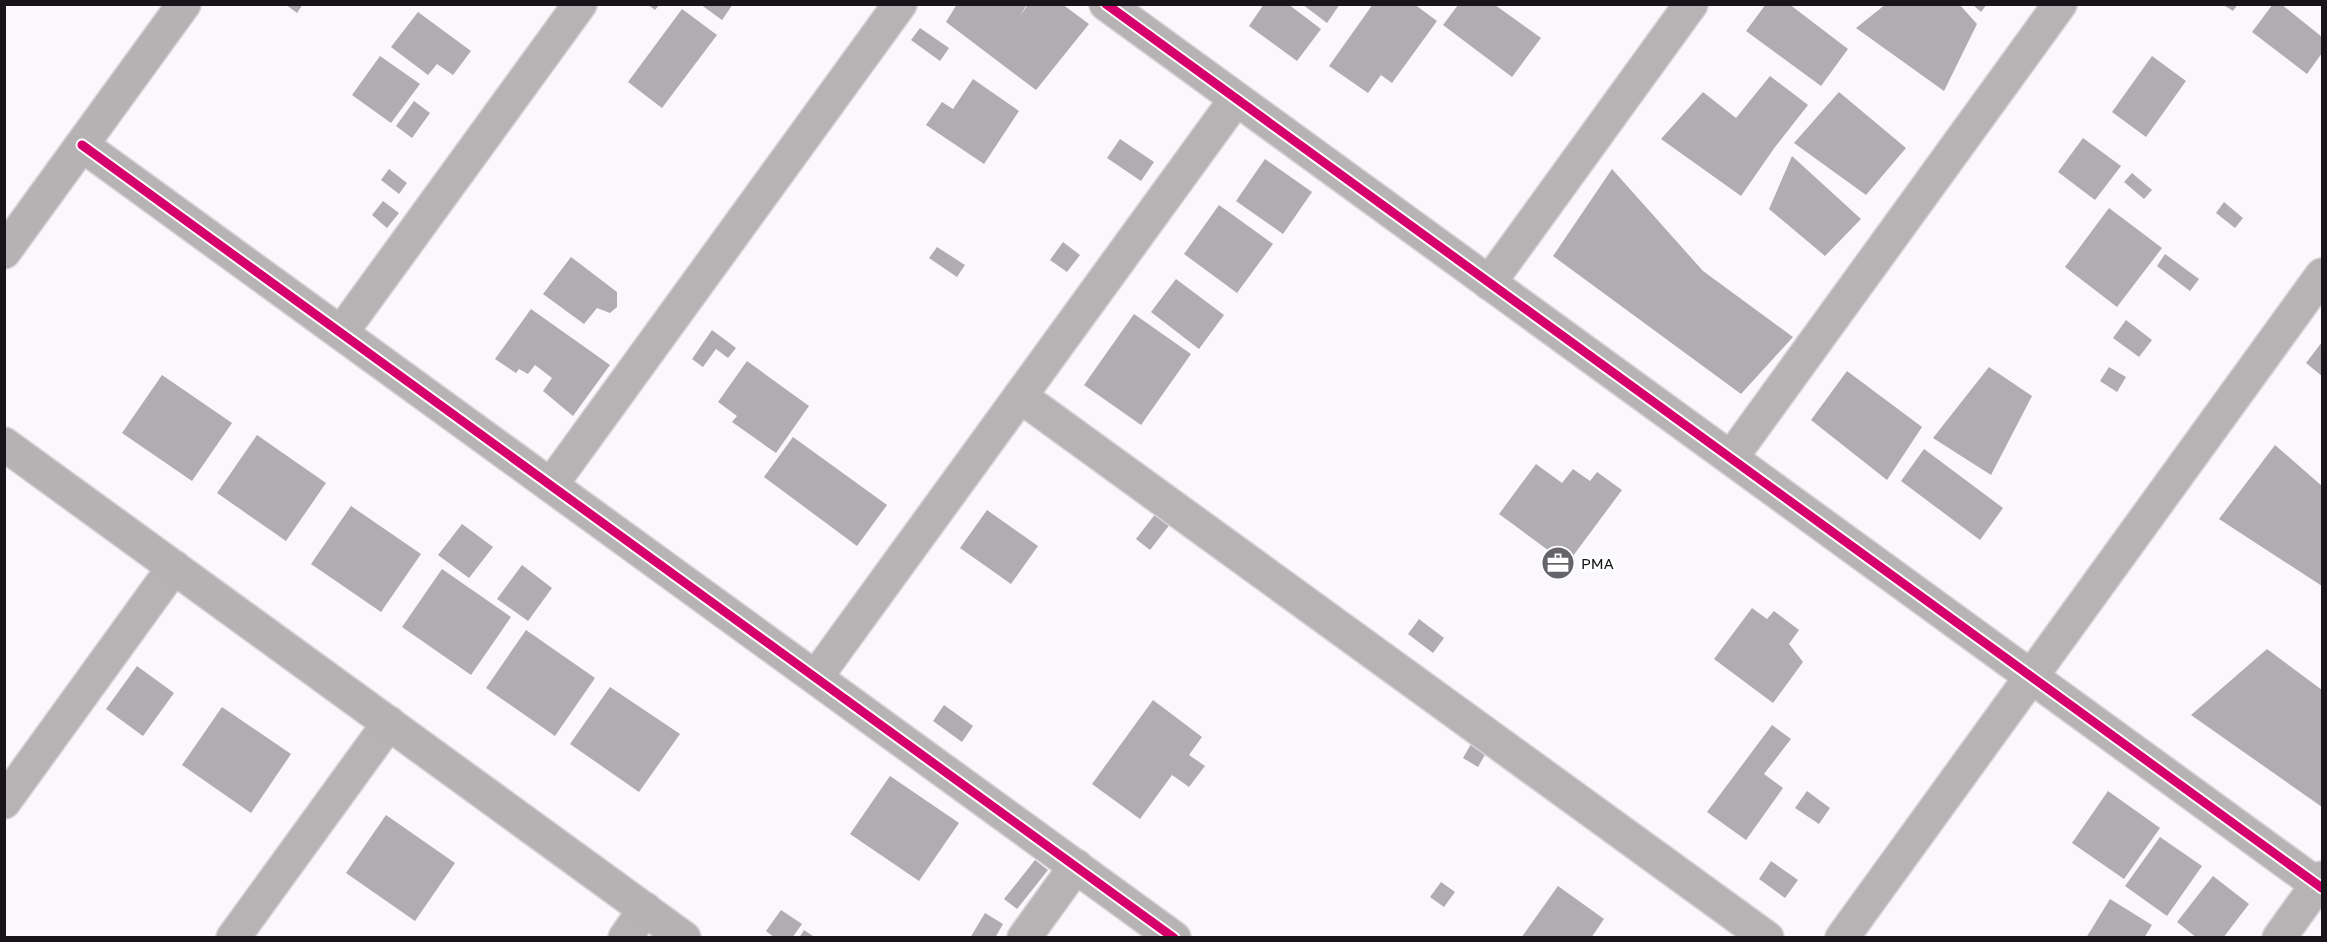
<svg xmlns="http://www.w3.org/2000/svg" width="2327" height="942" viewBox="0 0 2327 942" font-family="'Golos Text',sans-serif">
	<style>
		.building { fill: #b0adb2 }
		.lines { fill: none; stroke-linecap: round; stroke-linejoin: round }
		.street-casing { stroke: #d7d4d8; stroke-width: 36 }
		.secondary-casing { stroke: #d7d4d8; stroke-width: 36 }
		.street { stroke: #b6b3b4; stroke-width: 33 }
		.secondary { stroke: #b5b2b3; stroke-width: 33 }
		.cycleway-casing { stroke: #fff; stroke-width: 13 }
		.cycleway { stroke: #d6006c; stroke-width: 9 }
		.labels { text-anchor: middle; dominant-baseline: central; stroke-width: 6; stroke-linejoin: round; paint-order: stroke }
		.poi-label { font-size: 15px; fill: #181419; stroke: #fff; text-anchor: start }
	</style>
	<rect width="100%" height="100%" fill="#fbf8fd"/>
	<!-- building -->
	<g class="building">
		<path d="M285,4H303L297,13Z"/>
		<path d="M647,4H660L655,10Z"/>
		<path d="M700,4H733L722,20Z"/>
		<path d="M957,4H1027L1019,18L1028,4H1062L1089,24L1036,90L946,22Z"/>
		<path d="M1264,4H1288L1321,29L1297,61L1249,26Z"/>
		<path d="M1302,4H1340L1327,23Z"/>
		<path d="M1373,4H1414L1437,21L1392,83L1381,75L1368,93L1329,66Z"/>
		<path d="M1766,4H1789L1848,49L1821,86L1746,31Z"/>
		<path d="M1886,4H1959L1977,24L1944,91L1856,28Z"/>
		<path d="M1972,4H1987L1981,12Z"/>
		<path d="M2222,4H2238L2233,11Z"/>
		<path d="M2273,4H2281L2322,37V53L2307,74L2252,32Z"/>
		<path d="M1458,5H1495L1541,38L1512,77L1443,25Z"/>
		<path d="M682,9L717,35L662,108L628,82Z"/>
		<path d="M418,12L471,51L453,75L437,64L428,75L391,47Z"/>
		<path d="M920,28L949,48L940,61L911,40Z"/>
		<path d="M380,56L420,84L391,123L352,95Z"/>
		<path d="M2152,56L2186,81L2146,137L2112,112Z"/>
		<path d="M1770,76L1808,105L1775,147L1741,196L1661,139L1703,92L1736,118Z"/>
		<path d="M973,79L1019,111L984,164L926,125L942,102L953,109Z"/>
		<path d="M1839,92L1906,148L1866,195L1794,143Z"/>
		<path d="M414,101L430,113L412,138L396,126Z"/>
		<path d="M2083,138L2121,166L2095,200L2058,172Z"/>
		<path d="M1120,139L1154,162L1141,181L1107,158Z"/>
		<path d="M1792,156L1861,219L1825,256L1769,209Z"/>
		<path d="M1265,159L1312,192L1283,234L1236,201Z"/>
		<path d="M389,169L407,183L399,194L381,180Z"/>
		<path d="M1612,169L1703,271L1793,337L1741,394L1553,256Z"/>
		<path d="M2132,173L2152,190L2144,199L2124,182Z"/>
		<path d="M383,201L399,213L387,228L372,215Z"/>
		<path d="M2224,202L2243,218L2235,228L2216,213Z"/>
		<path d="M1219,205L1273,244L1237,293L1184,254Z"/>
		<path d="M2109,208L2162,248L2117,307L2065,267Z"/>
		<path d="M1063,242L1080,255L1067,272L1050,260Z"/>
		<path d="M937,247L965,265L957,277L929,258Z"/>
		<path d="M2165,254L2199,279L2190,291L2157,266Z"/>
		<path d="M571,257L617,292V307L610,313L597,308L584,324L543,294Z"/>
		<path d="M1176,279L1224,315L1199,349L1151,312Z"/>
		<path d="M531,309L610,365L573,416L543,391L552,378L535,365L528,374L519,369L516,373L495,359Z"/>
		<path d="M1134,314L1191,354L1141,425L1084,385Z"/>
		<path d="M2126,320L2152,340L2139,357L2113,338Z"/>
		<path d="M712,330L736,348L728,358L716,349L703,367L692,359Z"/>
		<path d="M2322,342V376L2306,363Z"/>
		<path d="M747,361L809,406L776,453L732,422L737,416L718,402Z"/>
		<path d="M1989,367L2032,396L1991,475L1933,438Z"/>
		<path d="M2109,367L2126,377L2117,392L2100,381Z"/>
		<path d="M1847,371L1922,427L1887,480L1811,420Z"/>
		<path d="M162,375L232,423L192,481L122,433Z"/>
		<path d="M257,435L326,483L286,541L217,493Z"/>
		<path d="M793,437L887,505L857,546L764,477Z"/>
		<path d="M2275,445L2322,486V586L2219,519Z"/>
		<path d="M1924,449L2003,508L1980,540L1901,481Z"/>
		<path d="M1536,464L1562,483L1573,469L1590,481L1597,472L1622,490L1567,564L1499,514Z"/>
		<path d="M351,506L421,554L381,612L311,564Z"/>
		<path d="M987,510L1038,546L1011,584L960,548Z"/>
		<path d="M1156,513L1171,523L1150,550L1136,539Z"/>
		<path d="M462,524L493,547L469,578L438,555Z"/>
		<path d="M522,565L552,588L528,621L497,599Z"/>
		<path d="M442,569L511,617L471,675L402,627Z"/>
		<path d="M1752,608L1767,619L1774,611L1799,630L1789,644L1803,662L1773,703L1714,659Z"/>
		<path d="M1419,619L1444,638L1433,653L1408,634Z"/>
		<path d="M526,630L595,678L555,736L486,688Z"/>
		<path d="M2267,649L2322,690V807L2191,715Z"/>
		<path d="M137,666L174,693L143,736L106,709Z"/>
		<path d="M610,687L680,734L639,792L570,744Z"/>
		<path d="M1153,700L1202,737L1189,755L1205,766L1189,787L1172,775L1140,819L1092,784Z"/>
		<path d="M944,705L973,726L962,742L933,721Z"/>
		<path d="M222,707L291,754L251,813L182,765Z"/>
		<path d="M1772,725L1791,739L1764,774L1783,788L1746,840L1707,812Z"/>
		<path d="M1471,744L1486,753L1478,767L1463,758Z"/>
		<path d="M890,776L959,823L919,881L850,834Z"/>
		<path d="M1807,791L1830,808L1819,824L1795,808Z"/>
		<path d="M2108,791L2160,828L2124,879L2072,843Z"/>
		<path d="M386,815L455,863L415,921L346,873Z"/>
		<path d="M2160,837L2202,866L2167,916L2125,886Z"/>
		<path d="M1035,860L1048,870L1017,909L1004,899Z"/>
		<path d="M1771,861L1798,880L1785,898L1759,879Z"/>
		<path d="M2213,876L2249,904L2223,938H2197L2177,922Z"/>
		<path d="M1441,882L1455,892L1444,907L1430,897Z"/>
		<path d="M1558,886L1604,919L1591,938H1521Z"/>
		<path d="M2110,899L2152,925L2144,938H2086Z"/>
		<path d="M781,910L802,924L792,938H775L766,931Z"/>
		<path d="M985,913L1003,924L995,938H970Z"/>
		<path d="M804,930L816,938H799Z"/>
	</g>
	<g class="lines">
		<defs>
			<g id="street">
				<path d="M1106,4L2322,888"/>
				<path d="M82,145L1174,938"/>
				<path d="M1489,283L1691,4"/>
				<path d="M341,333L580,4"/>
				<path d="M1020,396L1767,938"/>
				<path d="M1731,458L2060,4"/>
				<path d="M551,485L900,4"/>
				<path d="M816,677L1236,99"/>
				<path d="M4,802L174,567"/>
				<path d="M233,938L389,723"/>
				<path d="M625,938L645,909"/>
				<path d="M1024,938L1076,866"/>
				<path d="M1842,938L2322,275"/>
				<path d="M2279,938L2322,878"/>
			</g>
			<g id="secondary">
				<path d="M4,252L184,4"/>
				<path d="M4,444L684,938"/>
			</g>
		</defs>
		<!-- street casing -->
		<use href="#street" class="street-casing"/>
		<!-- secondary casing -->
		<use href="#secondary" class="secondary-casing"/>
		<!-- street -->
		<use href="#street" class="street"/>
		<!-- secondary -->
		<use href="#secondary" class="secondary"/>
		<defs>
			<g id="cycleway">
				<path d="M1106,4L2322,888"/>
				<path d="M82,145L1174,938"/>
			</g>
		</defs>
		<!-- cycleway casing -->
		<use href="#cycleway" class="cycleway-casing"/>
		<!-- cycleway -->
		<use href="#cycleway" class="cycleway"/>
	</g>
	<!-- icons -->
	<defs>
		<symbol id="office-disc" viewBox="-11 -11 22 22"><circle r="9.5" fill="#676469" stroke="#fff"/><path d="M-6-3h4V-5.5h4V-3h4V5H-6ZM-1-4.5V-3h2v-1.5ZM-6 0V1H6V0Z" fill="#fff"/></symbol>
	</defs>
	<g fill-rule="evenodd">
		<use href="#office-disc" x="1539" y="544" width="38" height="38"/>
	</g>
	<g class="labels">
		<!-- poi labels -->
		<g class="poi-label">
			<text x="1581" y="563">PMA</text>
		</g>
	</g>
	<!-- border -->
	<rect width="2327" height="942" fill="none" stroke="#181419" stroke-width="12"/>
</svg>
